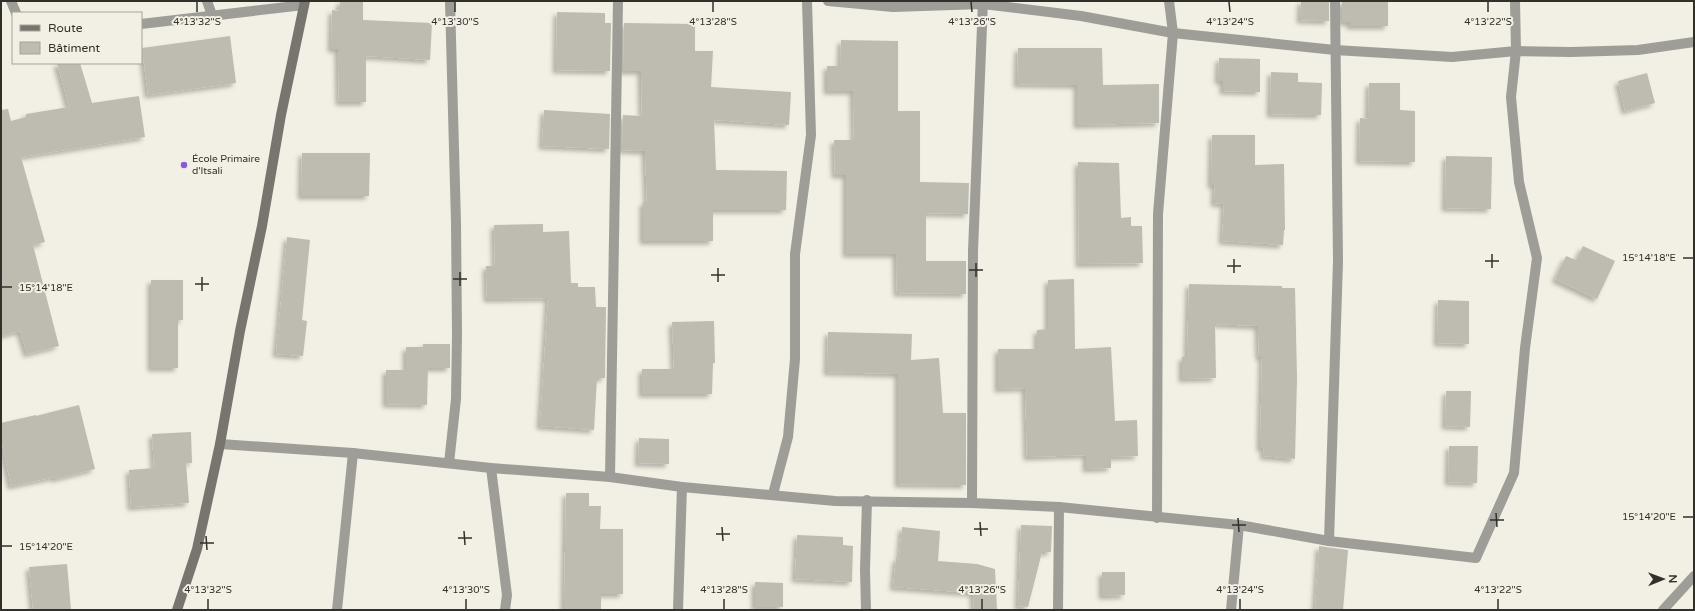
<svg xmlns="http://www.w3.org/2000/svg" width="1695" height="611" viewBox="0 0 1695 611" font-family="'Varela Round',sans-serif">
	<style>
		.building { fill: #bebcb1; filter: url(#shadow) }
		.lines { fill: none; stroke-linecap: round; stroke-linejoin: round }
		.street { stroke: #9e9d98; stroke-width: 10 }
		.secondary { stroke: #77756e; stroke-width: 10 }
		.ticks { fill: none; stroke: #31302b; stroke-width: 1.5 }
		.poi-dot { fill: #8b5ad3; stroke: #f2efe4; stroke-width: 1.5 }
		.labels { text-anchor: middle; dominant-baseline: central; stroke-width: 4; stroke-linejoin: round; paint-order: stroke }
		.poi-label { font-size: 10px; fill: #31302b; stroke: #f2efe4; text-anchor: start }
		.ticks-label { font-size: 10px; text-anchor: middle; fill: #31302b; stroke: #f2efe4; stroke-width: 4; stroke-linejoin: round; paint-order: stroke }
	</style>
	<defs>
		<filter id="shadow"><feDropShadow dx="-3.5" dy="3.5" stdDeviation="2" flood-color="#0004"/></filter>
	</defs>
	<rect width="100%" height="100%" fill="#f2efe4"/>
	<!-- building -->
	<g class="building">
		<path d="M340,1H363V20L432,23L430,60L366,56V102H339L338,49H331L332,10L339,11Z"/>
		<path d="M1301,1H1329V21L1300,20Z"/>
		<path d="M1342,1H1388V26H1350V22H1342Z"/>
		<path d="M557,12L605,13V23H611L610,71L556,70Z"/>
		<path d="M624,23L695,24V51H713L711,87L791,92L789,125L714,120L716,170L787,171L786,210H713V241H643V202H647L645,151L622,150L623,115L642,116L641,71H623Z"/>
		<path d="M230,36L236,83L148,95L142,48Z"/>
		<path d="M841,40L898,41V111H920V182L969,183L968,214L926,213V261H966V294L897,293L896,254H846V175H835L834,140H854L853,91H827V66H840Z"/>
		<path d="M1018,48H1102L1103,85L1159,84V123L1077,125V85L1017,84Z"/>
		<path d="M1219,58L1260,59V92L1223,91V81H1218Z"/>
		<path d="M57,63H80L92,103L139,96L145,137L21,157L45,242L33,245L59,346L27,354L20,331L1,336V110L8,109L11,121L26,117V114L69,107Z"/>
		<path d="M1271,72L1298,73V82L1322,83L1321,115L1270,114Z"/>
		<path d="M1647,73L1655,103L1625,111L1618,81Z"/>
		<path d="M1369,83H1400V110L1415,111V162L1359,161L1360,118L1368,119Z"/>
		<path d="M544,110L610,114L609,149L542,146Z"/>
		<path d="M1212,135H1255V165L1284,164L1285,230H1284L1283,245L1222,241L1224,204L1214,203L1215,185H1211Z"/>
		<path d="M302,153H370L369,196H301Z"/>
		<path d="M1446,156L1492,157L1491,209L1445,208Z"/>
		<path d="M1078,162L1119,163L1121,218L1131,217V226H1142L1143,263L1079,264Z"/>
		<path d="M543,224V232L569,231L571,283H578V287H595L596,307H606L605,378H597L594,430L540,426L548,298L487,299L486,266H495L494,225Z"/>
		<path d="M287,237L310,240L302,320L307,321L303,356L276,354Z"/>
		<path d="M1583,246L1615,261L1597,299L1555,279L1566,256L1576,260Z"/>
		<path d="M1074,279L1075,349L1111,347L1115,421L1137,420L1138,456L1111,457V468L1086,469V455L1027,457L1025,388L998,389V349H1037V330L1048,329V280Z"/>
		<path d="M151,280H183V320H178V368H151Z"/>
		<path d="M1189,284L1282,286V288H1295L1297,378L1295,459L1263,456L1264,448H1260L1262,357H1259L1258,326L1215,324L1216,378L1182,379V357H1187Z"/>
		<path d="M1438,300L1469,301V344L1437,343Z"/>
		<path d="M714,321L715,363H713L712,394H642V369H674L672,322Z"/>
		<path d="M828,332L912,334L911,360L939,358L943,413H966V485L898,484V374L827,372Z"/>
		<path d="M423,344H450V368H428L427,405L386,404V370H406V347H423Z"/>
		<path d="M1446,391H1471L1470,427L1445,426Z"/>
		<path d="M79,405L95,469L55,479V477L11,486L1,439V423L36,415V416Z"/>
		<path d="M191,432L192,463H186L189,503L131,507L129,470L154,468L152,434Z"/>
		<path d="M639,438L669,439V464L638,463Z"/>
		<path d="M1449,446H1478L1477,483L1448,482Z"/>
		<path d="M566,493H589V506H601L600,529H623V594H601V610H564Z"/>
		<path d="M1021,525L1052,526L1051,552H1042L1028,607L1018,606Z"/>
		<path d="M902,527L940,531L938,561L977,564L995,569L997,610H974L973,593L893,587L896,558L899,559Z"/>
		<path d="M797,535L843,537V545L853,546L852,582L795,579Z"/>
		<path d="M1319,546L1348,550L1343,610H1315Z"/>
		<path d="M67,564L71,610H33L29,567Z"/>
		<path d="M1102,572H1125V595L1102,596Z"/>
		<path d="M755,582L783,583V607H755Z"/>
	</g>
	<g class="lines">
		<!-- street -->
		<g class="street">
			<path d="M11,1L16,13"/>
			<path d="M207,1L212,15"/>
			<path d="M828,1L893,7L983,4L1081,16L1173,33L1335,50L1452,57L1516,51L1571,52L1638,50L1694,42"/>
			<path d="M141,24L304,5"/>
			<path d="M220,444L353,453L491,468L610,477L682,487L835,501L972,503L1059,507L1239,525L1329,541L1476,558L1514,473L1525,348L1537,258L1519,182L1511,97L1516,51L1515,1"/>
			<path d="M449,463L456,399L457,334L456,223L450,1"/>
			<path d="M491,468L507,595L505,610"/>
			<path d="M610,477L618,1"/>
			<path d="M773,494L788,437L795,359V254L811,135L807,1"/>
			<path d="M972,503L973,251L983,1"/>
			<path d="M1157,518L1158,214L1173,33L1169,1"/>
			<path d="M1329,541L1338,261L1335,1"/>
			<path d="M337,610L353,453"/>
			<path d="M678,610L682,487"/>
			<path d="M866,610L865,570L867,500"/>
			<path d="M1058,610L1059,507"/>
			<path d="M1231,610L1239,525"/>
			<path d="M1663,610L1694,576"/>
		</g>
		<!-- secondary -->
		<path class="secondary" d="M177,610L197,549L220,444L240,331L262,226L281,115L305,1"/>
	</g>
	<!-- ticks -->
	<path class="ticks" d="M197,2V12M455,2V12M713,2V12M971,2L972,12M1229,2L1230,12M1488,2V12M1492,254V268M1683,258H1693M1234,259V273M1485,261H1499M976,263V277M1227,266H1241M718,268V282M969,270H983M460,272V286M711,275H725M202,277V291M453,279H467M195,284H209M2,287H12M1496,513L1497,527M1683,517H1693M1238,518L1239,532M1490,520H1504M980,522L981,536M1232,525H1246M722,527L723,541M974,529H988M464,531L465,545M716,534H730M206,536L207,550M458,538H472M200,543H214M2,546H12M208,599V609M466,599V609M724,599V609M982,599V609M1240,599V609M1498,599V609"/>
	<!-- markers -->
	<circle class="poi-dot" cx="184" cy="165" r="4"/>
	<g class="labels">
		<!-- poi labels -->
		<g class="poi-label">
			<text x="192" y="159">École Primaire<tspan x="192" dy="12">d'Itsali</tspan></text>
		</g>
	</g>
	<g class="ticks-label">
		<text x="197" y="25">4°13'32"S</text>
		<text x="455" y="25">4°13'30"S</text>
		<text x="713" y="25">4°13'28"S</text>
		<text x="972" y="25">4°13'26"S</text>
		<text x="1230" y="25">4°13'24"S</text>
		<text x="1488" y="25">4°13'22"S</text>
		<text x="1649" y="261">15°14'18"E</text>
		<text x="46" y="291">15°14'18"E</text>
		<text x="1649" y="520">15°14'20"E</text>
		<text x="46" y="550">15°14'20"E</text>
		<text x="208" y="593">4°13'32"S</text>
		<text x="466" y="593">4°13'30"S</text>
		<text x="724" y="593">4°13'28"S</text>
		<text x="982" y="593">4°13'26"S</text>
		<text x="1240" y="593">4°13'24"S</text>
		<text x="1498" y="593">4°13'22"S</text>
	</g>
	<!-- border -->
	<rect width="1695" height="611" fill="none" stroke="#31302b" stroke-width="4"/>
	<!-- legend -->
	<rect x="12" y="12" width="130" height="52" fill="#f2efe4" stroke="#a5a39a"/>
	<rect x="20" y="25" width="20" height="6" fill="#77756e" stroke="#a5a39a"/>
	<text x="48" y="32" font-size="12" fill="#31302b">Route</text>
	<rect x="20" y="42" width="20" height="12" fill="#bebcb1" stroke="#a5a39a"/>
	<text x="48" y="52" font-size="12" fill="#31302b">Bâtiment</text>
	<!-- north arrow -->
	<g transform="translate(1663 579) rotate(89)" stroke="#f2efe4" stroke-width="3" paint-order="stroke">
	<path d="M0-3L7 15L0 10L-7 15Z" fill="#31302b"/>
	<text y="-6" font-size="11" font-weight="bold" text-anchor="middle" fill="#31302b">N</text>
	</g>
</svg>
